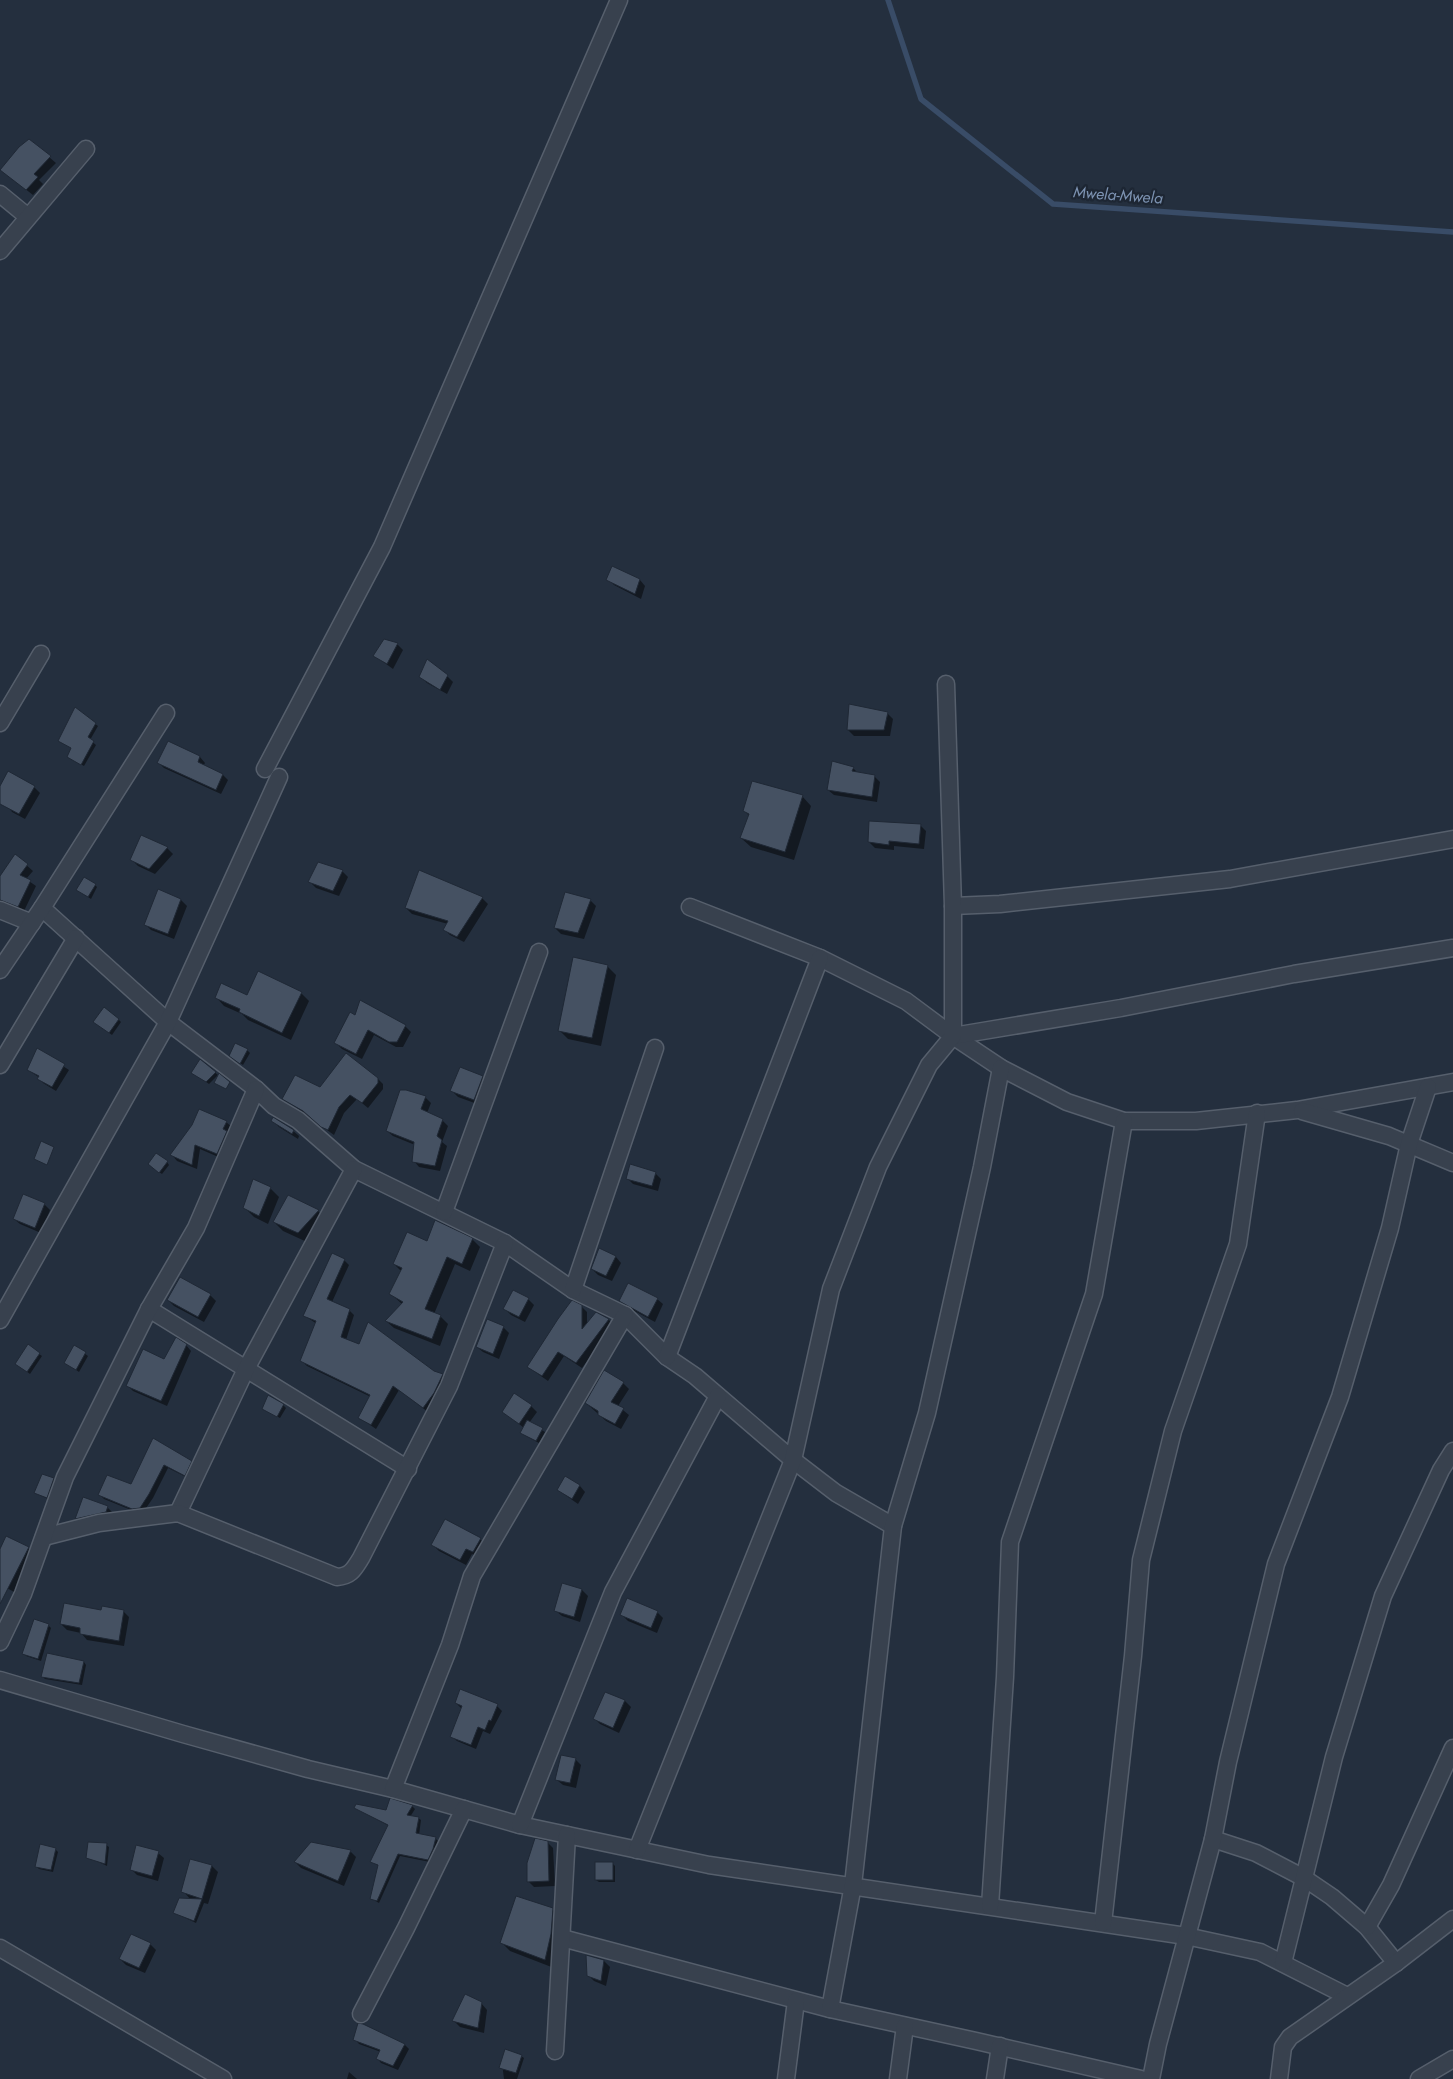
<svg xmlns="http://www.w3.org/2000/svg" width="1453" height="2079" viewBox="0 0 1453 2079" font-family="Jost,sans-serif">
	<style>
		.shadow { fill: #0007 }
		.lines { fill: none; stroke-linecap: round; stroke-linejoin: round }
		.stream { stroke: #394c67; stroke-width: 5.5 }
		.building { fill: #455162; stroke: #1f2835 }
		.minor-casing { stroke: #565f6c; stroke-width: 19 }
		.minor { stroke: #38414e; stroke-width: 16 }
		.labels { text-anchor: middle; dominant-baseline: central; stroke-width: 4.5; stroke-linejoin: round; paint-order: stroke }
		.water-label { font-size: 16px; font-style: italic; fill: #7c92b1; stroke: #1d2633 }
	</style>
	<rect width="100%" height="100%" fill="#242f3e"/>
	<!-- shadow -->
	<g class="shadow">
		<path d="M29,140L56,163L39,180L43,184L33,195L1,170Z"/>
		<path d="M608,579L640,580L645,586L641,599L614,585Z"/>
		<path d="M397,644L403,650L393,669L375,656Z"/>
		<path d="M447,676L453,682L447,694L427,683L421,677Z"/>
		<path d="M887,713L893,719L890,736H854L848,730Z"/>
		<path d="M95,724L98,726L90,740L96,745L84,766L68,757L72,748L59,740Z"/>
		<path d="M169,742L200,757L205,763L203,766L223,775L228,780L221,794L164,768L159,763Z"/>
		<path d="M853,768L858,773L874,776L880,782L877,802L834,795L828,790Z"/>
		<path d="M34,787L40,793L25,819L12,812L0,795V789Z"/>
		<path d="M802,796L811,806L794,860L751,847L741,838L749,816L745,811Z"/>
		<path d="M920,825L926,831L924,849L894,846V850L875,848L869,842Z"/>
		<path d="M142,837L167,848L173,854L155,874L138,866L132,860Z"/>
		<path d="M16,856L33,871L26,879L36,886L24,911L0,902V878Z"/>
		<path d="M318,864L342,871L348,877L339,896L316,888L310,882Z"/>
		<path d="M419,872L482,898L488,904L464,942L450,935L445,930L448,924L412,914L406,908Z"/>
		<path d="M95,885L97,887L91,899L80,892Z"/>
		<path d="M158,891L181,900L187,906L174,939L151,930L145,924Z"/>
		<path d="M590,900L596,906L584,939L561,934L555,928Z"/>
		<path d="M607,966L616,975L601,1046L568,1039L559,1030Z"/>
		<path d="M301,993L309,1001L291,1040L248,1020L242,1014L224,1006L216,997Z"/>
		<path d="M356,1017L405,1026L411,1032L403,1047H396L374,1035L362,1059L342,1049L336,1043Z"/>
		<path d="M119,1020L121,1022L112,1035L97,1024Z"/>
		<path d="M38,1050L69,1070L56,1091L43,1083L40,1078L28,1070Z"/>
		<path d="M247,1050L250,1053L243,1065L233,1058Z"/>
		<path d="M200,1061L218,1075L209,1084L196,1075Z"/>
		<path d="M482,1077L488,1083L480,1105L458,1097L452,1091Z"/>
		<path d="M377,1078L383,1084V1089L368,1108L357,1099L344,1113L334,1135L284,1099L320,1089Z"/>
		<path d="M425,1097L431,1103L427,1113L442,1120L448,1126L442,1142L447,1146L440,1171L419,1167L414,1161L415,1145L393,1136L387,1131Z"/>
		<path d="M273,1121L291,1129L299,1136L298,1139L279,1127Z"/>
		<path d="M226,1122L232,1127L223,1159L200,1149L197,1169L177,1161L172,1155L193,1126Z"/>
		<path d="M167,1162L169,1165L162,1174L152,1167Z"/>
		<path d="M655,1173L661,1179L658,1191L633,1184L627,1178Z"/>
		<path d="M270,1188L279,1197L268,1224L254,1217L245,1208Z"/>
		<path d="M288,1197L318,1211L327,1220L307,1242L283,1231L274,1222Z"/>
		<path d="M44,1204L50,1210L41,1233L20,1224L14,1219Z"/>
		<path d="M472,1239L480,1247L470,1271L455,1264L434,1314L440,1316L448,1324L440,1346L394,1328L386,1321L402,1304L391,1294L402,1272L394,1264L427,1243Z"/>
		<path d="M600,1250L616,1257L621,1263L612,1281L598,1275L592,1269Z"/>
		<path d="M344,1260L349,1265L332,1302L349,1310L354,1315L346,1340L442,1375L447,1380L428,1412L399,1390L376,1429L360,1418L371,1397L307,1366L302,1361L317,1324L305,1316Z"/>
		<path d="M514,1292L528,1299L534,1305L525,1322L511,1315L505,1309Z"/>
		<path d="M210,1295L216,1301L204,1322L174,1306L168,1300Z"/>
		<path d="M657,1299L663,1304L655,1322L627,1307L621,1301Z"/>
		<path d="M581,1306L587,1312V1325L596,1314L609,1320L614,1325L582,1368L564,1356L548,1381L528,1367Z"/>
		<path d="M503,1327L509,1333L499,1359L483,1352L477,1347Z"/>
		<path d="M186,1345L191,1351L167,1406L133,1391L128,1386Z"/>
		<path d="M75,1347L88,1356L79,1372L66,1363Z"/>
		<path d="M39,1354L42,1356L30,1374L19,1366Z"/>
		<path d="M623,1383L629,1389L618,1406L629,1415L621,1429L606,1421L586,1403Z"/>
		<path d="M283,1405L286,1408L280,1418L263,1409Z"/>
		<path d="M531,1406L537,1412L529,1423L545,1432L539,1443L524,1435L522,1433L524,1428L503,1411Z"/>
		<path d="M154,1440L195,1465L188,1478L168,1468L153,1498L144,1511L136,1512L104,1499L100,1495L131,1486Z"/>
		<path d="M565,1478L580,1486L585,1492L578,1504L558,1490Z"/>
		<path d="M53,1479L56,1482L50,1500L36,1493Z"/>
		<path d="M107,1507L113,1513L112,1518L82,1524L76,1519Z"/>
		<path d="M480,1539L486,1545L479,1558L472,1554L466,1565L439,1551L433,1545Z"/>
		<path d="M28,1548L33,1553L14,1592L0,1584V1552Z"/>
		<path d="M563,1585L582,1590L588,1596L580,1622L562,1616L556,1611Z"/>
		<path d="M123,1611L129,1617L124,1646L87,1640L81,1633L67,1630L61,1624L102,1612Z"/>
		<path d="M657,1612L663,1618L657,1633L628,1621L622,1615Z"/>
		<path d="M48,1625L51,1628L41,1661L26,1656L24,1654Z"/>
		<path d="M84,1662L86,1665L82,1685L45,1679L42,1676Z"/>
		<path d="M606,1693L625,1701L631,1707L619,1733L600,1724L595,1719Z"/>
		<path d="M456,1703L497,1706L502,1711L490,1734L483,1731L476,1749L457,1741L451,1736L462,1709Z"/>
		<path d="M575,1759L581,1765L576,1788L563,1785L557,1780Z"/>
		<path d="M391,1800L412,1806L415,1809L410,1817L418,1818L421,1820L419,1835L435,1838L438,1841L435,1852L430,1862L400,1856L379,1903L372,1899L379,1866L372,1862L389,1826L359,1810L386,1811Z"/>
		<path d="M547,1842L553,1848L555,1886L534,1887L528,1881Z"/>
		<path d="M106,1845L109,1847L107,1866L88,1857Z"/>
		<path d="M55,1849L58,1852L53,1872L39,1869L36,1866Z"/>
		<path d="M350,1851L356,1857L344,1886L301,1868L295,1862Z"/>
		<path d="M158,1853L164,1858L158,1881L137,1875L131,1869Z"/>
		<path d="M191,1861L212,1866L218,1872L208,1904L204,1903L196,1923L175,1913L191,1900L183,1891Z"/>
		<path d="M612,1863L615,1866V1882H599L596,1880Z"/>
		<path d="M552,1909L562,1919L554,1968L510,1951L501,1942Z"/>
		<path d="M150,1944L156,1950L145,1973L126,1965L120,1959Z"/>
		<path d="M604,1961L610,1967L606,1986L594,1981L588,1975Z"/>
		<path d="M481,2003L487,2010L484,2033L460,2027L454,2021Z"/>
		<path d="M363,2025L405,2045L409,2049L398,2070L381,2063L377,2058L381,2052L359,2044L355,2039Z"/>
		<path d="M521,2056L524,2058L517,2079H504L502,2063Z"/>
		<path d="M349,2072L357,2079H347Z"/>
	</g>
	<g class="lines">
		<!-- stream -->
		<path class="stream" d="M888,0L921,99L1053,204L1453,232"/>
	</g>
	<!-- building -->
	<g class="building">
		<path d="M29,139L51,156L34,174L38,177L26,190L0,170L19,147Z"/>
		<path d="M612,566L640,579L635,594L606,580Z"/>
		<path d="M384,639L398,643L387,664L373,656Z"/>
		<path d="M427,659L448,675L440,690L419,677Z"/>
		<path d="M849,704L888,712L884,730H847Z"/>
		<path d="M75,707L96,723L88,737L94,741L81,765L67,757L71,748L58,741Z"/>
		<path d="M168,741L200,756L198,762L223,774L216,790L157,763Z"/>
		<path d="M832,761L854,767L852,771L875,775L872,797L827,790Z"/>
		<path d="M8,771L35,786L19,814L0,804V786Z"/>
		<path d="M752,781L803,795L785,852L740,838L749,814L743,811Z"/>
		<path d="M869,821L921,824L919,844L889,841V845L868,842Z"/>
		<path d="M141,835L168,847L149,869L130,860Z"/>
		<path d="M15,854L28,864L20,875L31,880L18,907L0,900V876Z"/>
		<path d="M318,862L343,870L333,891L308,882Z"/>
		<path d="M419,870L483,897L457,937L443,930L448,921L405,908Z"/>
		<path d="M84,877L96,884L88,897L76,890Z"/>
		<path d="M158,889L181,899L168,934L144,925Z"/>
		<path d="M565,892L591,899L578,933L554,928Z"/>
		<path d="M573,957L608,965L592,1038L558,1031Z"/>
		<path d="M258,971L302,992L282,1033L239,1012L240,1009L215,998L221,983L247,995Z"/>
		<path d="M360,1000L406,1025L397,1042H389L368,1030L356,1054L334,1043L350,1012L355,1015Z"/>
		<path d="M104,1007L119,1019L109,1033L93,1022Z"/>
		<path d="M235,1043L248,1049L240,1064L229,1056Z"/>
		<path d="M37,1048L65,1064L52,1087L37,1079L39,1076L27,1070Z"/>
		<path d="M346,1053L378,1078V1083L362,1103L350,1095L339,1107L328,1130L321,1127L303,1111L282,1099L295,1075L320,1087Z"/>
		<path d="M200,1059L216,1072L206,1082L191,1073Z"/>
		<path d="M460,1067L483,1076L474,1100L450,1091Z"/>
		<path d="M219,1073L230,1082L226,1089L214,1083Z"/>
		<path d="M400,1090H406L426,1096L421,1109L443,1119L437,1136L442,1140L435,1166L412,1162L414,1142L386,1131Z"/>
		<path d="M199,1109L227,1121L223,1129L227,1131L217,1154L195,1145L192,1165L170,1155L192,1125Z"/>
		<path d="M273,1117L294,1130L292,1134L271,1121Z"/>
		<path d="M41,1141L54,1147L47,1165L34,1159Z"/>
		<path d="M156,1153L168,1161L159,1173L148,1164Z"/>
		<path d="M630,1164L656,1172L652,1186L626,1179Z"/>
		<path d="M253,1179L271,1187L259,1216L243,1208Z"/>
		<path d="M23,1194L45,1203L35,1228L13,1219Z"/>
		<path d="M288,1195L319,1210L298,1233L273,1222Z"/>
		<path d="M435,1220L473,1238L462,1264L447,1257L425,1309L441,1315L432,1339L385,1321L403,1302L389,1294L402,1268L393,1264L407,1232L427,1241Z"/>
		<path d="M599,1248L616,1256L606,1276L591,1269Z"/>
		<path d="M332,1253L345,1259L327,1299L350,1309L341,1337L359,1344L368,1322L434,1371L443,1374L434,1393L423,1408L393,1386L371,1425L358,1418L370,1395L300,1361L316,1321L303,1316Z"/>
		<path d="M180,1277L211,1294L198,1317L167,1300Z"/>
		<path d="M628,1283L658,1298L648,1317L619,1301Z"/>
		<path d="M513,1290L529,1298L519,1317L503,1309Z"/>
		<path d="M572,1300L582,1305V1329L596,1312L609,1319L576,1363L558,1352L542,1376L527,1367L558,1319Z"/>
		<path d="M487,1319L504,1326L493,1354L476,1347Z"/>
		<path d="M176,1337L187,1344L161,1401L126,1386L143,1349L164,1359Z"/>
		<path d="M28,1344L40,1353L27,1372L15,1364Z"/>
		<path d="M74,1345L86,1352L76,1370L64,1363Z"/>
		<path d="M604,1370L624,1382L611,1402L624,1408L615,1424L598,1415V1411L585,1403Z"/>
		<path d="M514,1393L532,1405L519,1424L502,1412Z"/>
		<path d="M268,1395L284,1404L277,1417L262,1409Z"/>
		<path d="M527,1420L543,1428L536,1441L520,1433Z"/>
		<path d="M153,1438L192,1461L185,1476L164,1465L149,1494L140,1508L132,1509L98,1495L107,1475L131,1484Z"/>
		<path d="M42,1474L54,1478L47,1498L34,1493Z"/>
		<path d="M565,1476L580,1485L572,1499L557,1490Z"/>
		<path d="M83,1497L108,1506L106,1512L75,1519Z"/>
		<path d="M445,1519L481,1538L473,1552L466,1549L460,1560L431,1545Z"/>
		<path d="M6,1536L29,1547L0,1604V1549Z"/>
		<path d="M562,1583L582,1589L574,1617L554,1611Z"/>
		<path d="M627,1598L658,1611L651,1628L620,1615Z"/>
		<path d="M64,1603L101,1610L102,1606L124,1610L119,1641L80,1634V1628L60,1624Z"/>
		<path d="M34,1619L49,1624L38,1659L22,1654Z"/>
		<path d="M47,1653L84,1661L79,1683L41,1677Z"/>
		<path d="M460,1689L498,1704L491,1721L489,1720L485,1730L478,1727L471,1745L450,1737L462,1706L455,1703Z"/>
		<path d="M605,1692L625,1700L613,1728L593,1719Z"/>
		<path d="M561,1755L576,1758L570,1783L555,1780Z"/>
		<path d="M390,1798L413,1805L407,1815L419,1817L416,1833L436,1837L433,1849L428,1860L398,1854L377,1901L370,1899L378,1865L370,1862L388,1825L354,1808L356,1804L386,1810Z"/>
		<path d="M535,1838L548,1841L549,1881L527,1882V1863Z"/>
		<path d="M88,1842L107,1843L105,1864L86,1858Z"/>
		<path d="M311,1842L351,1850L338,1881L294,1862Z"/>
		<path d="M40,1844L56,1848L51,1870L35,1867Z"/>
		<path d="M136,1845L159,1851L152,1876L130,1870Z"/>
		<path d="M190,1859L212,1865L202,1899L181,1892Z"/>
		<rect x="595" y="1862" width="18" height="18"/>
		<path d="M516,1896L553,1908L551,1934L545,1960L500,1943Z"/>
		<path d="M179,1898L202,1899L194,1921L173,1913Z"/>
		<path d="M131,1934L151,1943L139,1968L119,1959Z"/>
		<path d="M586,1955L604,1960L601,1981L587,1976Z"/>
		<path d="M465,1994L482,2002L478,2028L452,2021Z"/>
		<path d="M358,2023L363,2024L405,2044L393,2066L376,2059L380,2050L353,2040Z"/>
		<path d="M505,2049L522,2055L516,2073L499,2068Z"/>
	</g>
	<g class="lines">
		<defs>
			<g id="minor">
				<path d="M0,194L28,217"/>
				<path d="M0,251L86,149"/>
				<path d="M0,723L41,654"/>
				<path d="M265,769L382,547L619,0"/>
				<path d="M953,906L1000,904L1230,879L1453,839"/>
				<path d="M690,907L820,958L906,1001L953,1036L1001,1068L1067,1102L1124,1121H1196L1297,1110L1453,1082"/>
				<path d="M42,908L168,1022L256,1089L274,1106L298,1120L354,1169L505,1243L573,1290L625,1315L667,1357L695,1376L793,1460L836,1493L893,1526"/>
				<path d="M0,910L32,923"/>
				<path d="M0,970L42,908L166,713"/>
				<path d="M953,1036L1121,1008L1294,974L1453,948"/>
				<path d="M0,1065L76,938"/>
				<path d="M1302,1111L1389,1136L1453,1163"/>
				<path d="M444,1212L539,952"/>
				<path d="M573,1290L655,1048"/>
				<path d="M149,1309L408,1469"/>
				<path d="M0,1320L168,1022L279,777"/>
				<path d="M667,1357L820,958"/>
				<path d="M178,1513L246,1369L354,1169"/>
				<path d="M44,1537L99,1523L178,1513L337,1577C351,1576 354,1569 361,1558L449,1386L505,1243"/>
				<path d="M0,1642L23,1594L65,1477L149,1309L196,1228L256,1089"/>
				<path d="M0,1680L183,1734L308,1769L393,1789L520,1825L709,1865L1186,1936L1260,1952L1347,1996"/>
				<path d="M393,1789L450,1645L472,1576L625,1315"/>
				<path d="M520,1825L613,1592L718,1396"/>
				<path d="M1213,1839L1256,1853L1304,1878L1332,1897L1367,1927L1396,1963"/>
				<path d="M637,1850L793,1460L831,1289L878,1167L929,1065L953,1036V906L946,684"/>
				<path d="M990,1906L1005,1677L1010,1542L1094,1294L1124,1121"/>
				<path d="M1103,1923L1133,1656L1141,1560L1173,1431L1238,1244L1257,1113"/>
				<path d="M1367,1927L1391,1885L1453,1748"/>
				<path d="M562,1938L830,2009L976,2041L1141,2079"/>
				<path d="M0,1948L223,2079"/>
				<path d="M1283,1963L1334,1757L1383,1596L1441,1470L1453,1451"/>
				<path d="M830,2009L853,1885L893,1526L927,1413L982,1167L1001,1068"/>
				<path d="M361,2014L406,1928L464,1809"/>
				<path d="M555,2051L567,1835"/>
				<path d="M786,2079L796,2001"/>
				<path d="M898,2079L905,2026"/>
				<path d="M995,2079L1000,2046"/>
				<path d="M1151,2079L1158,2044L1213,1839L1228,1762L1276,1564L1340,1397L1390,1228L1409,1144L1428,1087"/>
				<path d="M1279,2079L1283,2047L1290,2037L1396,1963L1453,1919"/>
				<path d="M1419,2079L1453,2059"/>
			</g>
		</defs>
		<!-- minor casing -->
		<use href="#minor" class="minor-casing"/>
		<!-- minor -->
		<use href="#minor" class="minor"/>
	</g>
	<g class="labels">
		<!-- water labels -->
		<g class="water-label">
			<text transform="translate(1118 195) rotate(4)">Mwela-Mwela</text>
		</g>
	</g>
</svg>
